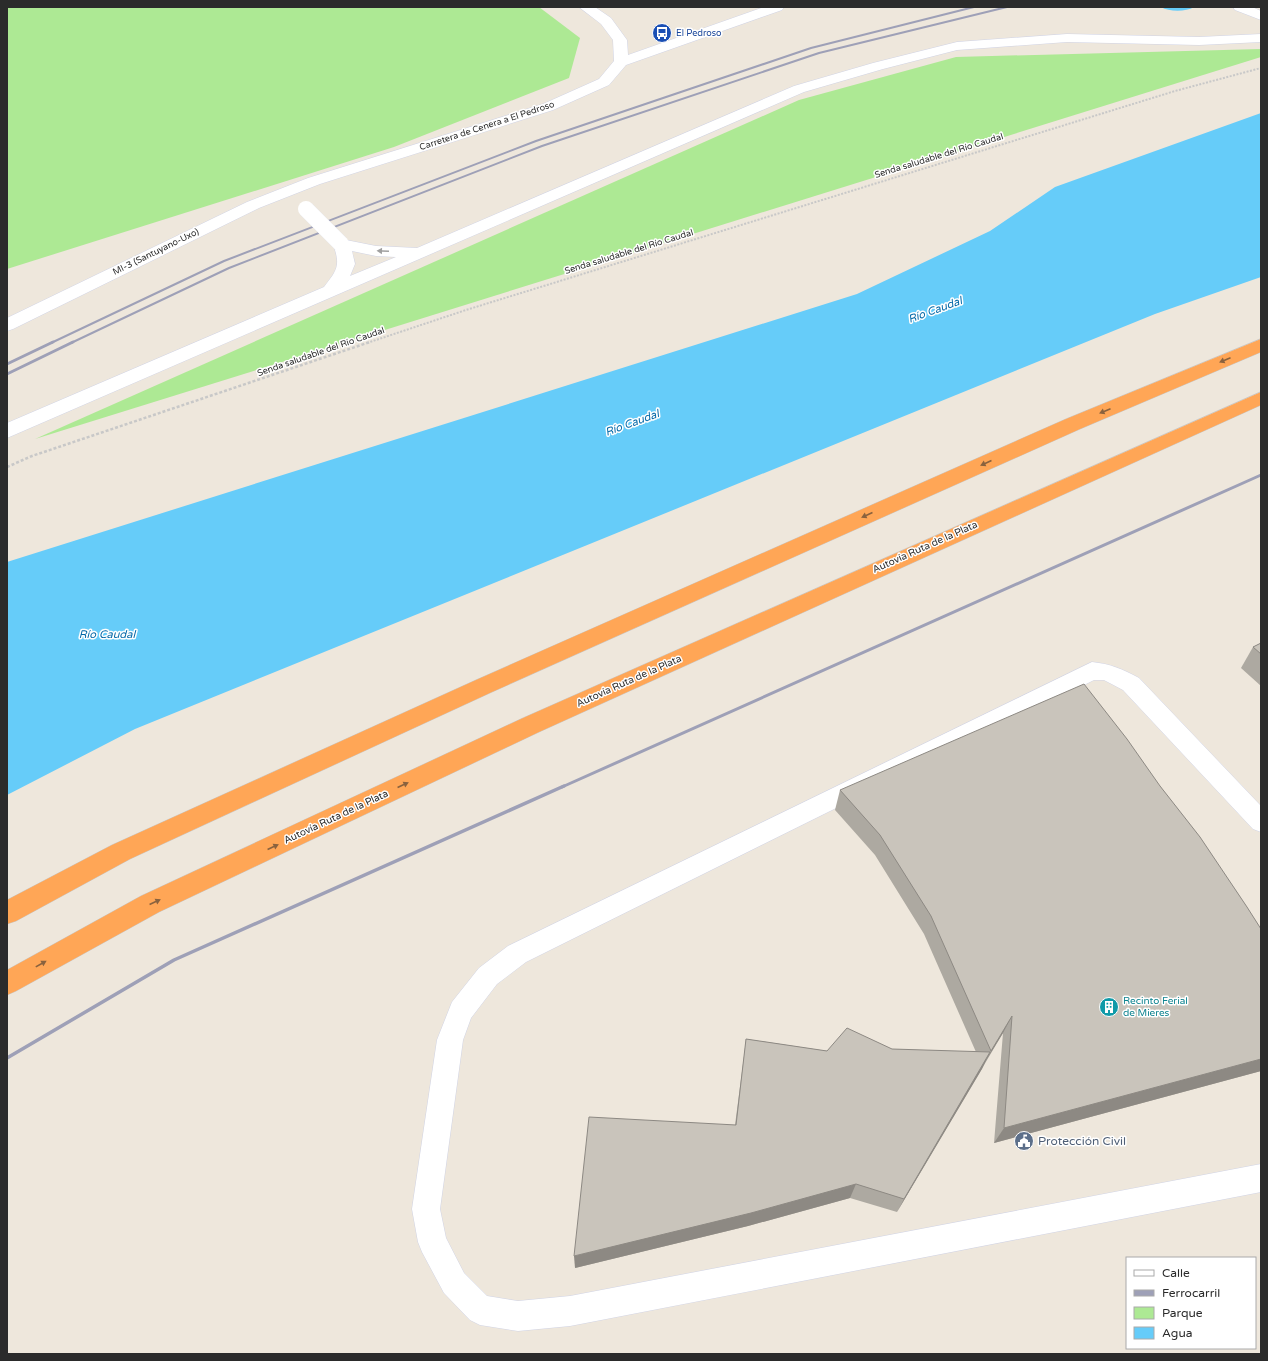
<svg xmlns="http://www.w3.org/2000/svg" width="1268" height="1361" viewBox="0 0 1268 1361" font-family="'Varela Round',sans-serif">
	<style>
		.green { fill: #ade994 }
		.water { fill: #66ccf9 }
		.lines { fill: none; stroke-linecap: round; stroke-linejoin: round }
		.stream { fill: #66ccf9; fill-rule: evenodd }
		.minor-casing { stroke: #d1d4e5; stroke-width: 1 }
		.highway-casing { stroke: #c8c8c8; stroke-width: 1 }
		.path-far1 { stroke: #c8c8c8; stroke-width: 2; stroke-dasharray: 2 1.5; stroke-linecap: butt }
		.path { stroke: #c8c8c8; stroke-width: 2.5; stroke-dasharray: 3 2; stroke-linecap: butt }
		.minor { fill: #fff; fill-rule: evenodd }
		.highway { fill: #ffa656; fill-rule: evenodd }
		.rail-far2 { stroke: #9ea0b7; stroke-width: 2 }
		.rail-far1 { stroke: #9ea0b7; stroke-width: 3 }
		.rail { stroke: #9ea0b7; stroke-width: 3.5 }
		.minor-bridge-casing { stroke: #d1d4e5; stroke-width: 16; stroke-linecap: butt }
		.minor-bridge { stroke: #fff; stroke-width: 16 }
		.wall { fill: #ada9a1 }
		.shaded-wall { fill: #8d8983 }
		.building { fill: #c9c4bb; stroke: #8d8983 }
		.oneway { fill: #a0a0a0 }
		.oneway2 { fill: #8a623e }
		.labels { text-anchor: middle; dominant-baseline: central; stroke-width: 3; stroke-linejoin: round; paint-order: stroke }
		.far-transit-label { font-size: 9px; fill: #164399; stroke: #fff; text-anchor: start }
		.far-street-label { font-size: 9px; fill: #2b2b2b; stroke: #fff }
		.street-label { font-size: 10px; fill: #2b2b2b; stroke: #fff }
		.culture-label { font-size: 10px; fill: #0d838f; stroke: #fff; text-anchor: start }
		.water-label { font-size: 11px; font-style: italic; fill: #0268a8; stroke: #fff }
		.near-service-label { font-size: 12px; fill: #4e5e75; stroke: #fff; text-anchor: start }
	</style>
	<rect width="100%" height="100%" fill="#eee7dc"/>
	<!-- green -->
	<g class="green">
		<path d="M7,7H539L580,38L569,78L394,147L7,269Z"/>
		<path d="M1261,49V57L35,439L799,100L956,57Z"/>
	</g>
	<!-- water -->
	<path class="water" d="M1261,113V277L1155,314L135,729L7,795V562L857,294L990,231L1055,187Z"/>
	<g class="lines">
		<!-- stream -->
		<path class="stream" d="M1161,7H1194C1186,12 1169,12 1161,7Z"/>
		<defs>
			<g id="minor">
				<path d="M579,7H595L611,18L627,40L628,55L764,7H784L782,10L626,65L609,85L553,110L320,184L259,208L13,329L7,331V318L247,202L308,178L543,104L599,79L614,61L613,40L601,24Z"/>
				<path d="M1233,7H1252L1261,11V20L1235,10Z"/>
				<path d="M1067,34L1199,37L1261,34V42L1199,45L1067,42L957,50L883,69L804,92L7,438V423L324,287C337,270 341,266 333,244L335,240L341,239L376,246L417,248L794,86L873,63L957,42ZM352,251L376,256L396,257L350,276L355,264Z"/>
				<path d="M1092,662C1111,664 1122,669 1139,678L1261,806V832L1253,829L1123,690L1104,680H1094L526,962L497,984L471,1018L463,1040L440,1209L446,1238L464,1273L487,1296L518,1301L570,1296L1261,1164V1192L570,1326L518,1331L480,1325L470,1320L444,1293L422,1252L418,1242L412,1209L437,1040L452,1002L479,968L508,946Z"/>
			</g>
			<g id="highway">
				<path d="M1261,339V352L1080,429L492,692L130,859L16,921L7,924V900L112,845L476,680L1066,419Z"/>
				<path d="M1261,392V405L539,732L159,912L16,991L7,995V970L141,896L523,718Z"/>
			</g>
		</defs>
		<!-- minor casing -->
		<use href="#minor" class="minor-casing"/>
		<!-- highway casing -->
		<use href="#highway" class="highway-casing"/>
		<!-- path-far1 -->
		<path class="path-far1" d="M367,343L466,310L1175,91L1261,68"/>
		<!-- path -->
		<path class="path" d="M7,467L32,456L370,342"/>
		<!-- minor -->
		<use href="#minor" class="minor"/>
		<!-- highway -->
		<use href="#highway" class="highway"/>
		<!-- rail-far2 -->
		<g class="rail-far2">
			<path d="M51,343L224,261L536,141L811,48L974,7"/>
			<path d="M71,343L229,268L542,146L819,53L1007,7"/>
		</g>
		<!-- rail-far1 -->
		<g class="rail-far1">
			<path d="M7,364L53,342"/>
			<path d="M7,374L73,342"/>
			<path d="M562,787L1261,475"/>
		</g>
		<!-- rail -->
		<path class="rail" d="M7,1058L174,960L564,786"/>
		<defs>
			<path id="minor-bridge" d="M306,209L341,244"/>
		</defs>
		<!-- minor-bridge casing -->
		<use href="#minor-bridge" class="minor-bridge-casing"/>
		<!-- minor-bridge -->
		<use href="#minor-bridge" class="minor-bridge"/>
	</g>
	<!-- wall -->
	<g class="wall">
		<path d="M1261,643V686L1241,668L1253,647Z"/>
		<path d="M1160,786L1261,929V1071L994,1143L1003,1033L897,1212L850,1198L748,1226L575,1268L735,1125L744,1056L746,1039L827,1051L892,1049L976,1052L924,934L875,855L835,810L840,790Z"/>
	</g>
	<!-- shaded-wall -->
	<g class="shaded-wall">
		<path d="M1012,1016L1003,1033L982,1067L991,1051Z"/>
		<path d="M990,1052L982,1069L897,1212L904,1199Z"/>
		<path d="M1261,1059V1071L994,1143L1004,1128Z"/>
		<path d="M856,1184L850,1198L748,1226L575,1268L574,1256Z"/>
	</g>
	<!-- building -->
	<g class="building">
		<path d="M1261,643V654L1253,647Z"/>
		<path d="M1084,684L1127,739L1160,786L1200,837L1247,907L1261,929V1059L1004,1128L1012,1016L991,1051L931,916L880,835L840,790Z"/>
		<path d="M847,1028L892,1049L990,1052L904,1199L856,1184L751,1213L574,1256L589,1117L736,1125L746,1039L827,1051Z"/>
	</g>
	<!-- one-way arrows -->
	<defs><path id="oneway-solid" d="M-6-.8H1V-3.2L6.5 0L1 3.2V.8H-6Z"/></defs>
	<use class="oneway" href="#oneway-solid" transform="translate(383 251) rotate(-178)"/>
	<g class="oneway2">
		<use href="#oneway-solid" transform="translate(1225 360) rotate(157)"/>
		<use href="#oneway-solid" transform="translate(1105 411) rotate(157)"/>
		<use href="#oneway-solid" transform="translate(986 463) rotate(156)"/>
		<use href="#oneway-solid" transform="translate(867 515) rotate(156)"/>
		<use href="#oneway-solid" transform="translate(403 785) rotate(-25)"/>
		<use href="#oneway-solid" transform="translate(273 847) rotate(-25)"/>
		<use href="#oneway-solid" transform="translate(155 902) rotate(-25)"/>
		<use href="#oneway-solid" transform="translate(41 964) rotate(-29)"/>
	</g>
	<!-- icons -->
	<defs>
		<symbol id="bus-disc" viewBox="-11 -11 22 22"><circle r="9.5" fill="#1a4fb4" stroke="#fff"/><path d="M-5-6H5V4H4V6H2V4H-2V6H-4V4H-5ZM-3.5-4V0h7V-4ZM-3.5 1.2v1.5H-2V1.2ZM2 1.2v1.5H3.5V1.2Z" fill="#fff"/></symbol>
		<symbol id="building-disc" viewBox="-11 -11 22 22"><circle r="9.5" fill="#0f9aa8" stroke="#fff"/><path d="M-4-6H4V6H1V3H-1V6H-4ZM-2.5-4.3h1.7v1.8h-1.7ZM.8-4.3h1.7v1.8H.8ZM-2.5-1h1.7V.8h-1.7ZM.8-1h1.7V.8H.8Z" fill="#fff"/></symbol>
		<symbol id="civic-disc" viewBox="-11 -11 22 22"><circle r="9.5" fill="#5c6f8a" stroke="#fff"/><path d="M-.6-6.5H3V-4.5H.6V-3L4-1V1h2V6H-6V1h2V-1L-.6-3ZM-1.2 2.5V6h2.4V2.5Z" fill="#fff"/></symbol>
	</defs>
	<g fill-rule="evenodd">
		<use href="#bus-disc" x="651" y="22" width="22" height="22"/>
		<use href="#building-disc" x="1098" y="996" width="22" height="22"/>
		<use href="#civic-disc" x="1013" y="1130" width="22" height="22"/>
	</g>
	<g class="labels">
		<!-- far-transit labels -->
		<g class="far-transit-label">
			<text x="676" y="33">El Pedroso</text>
		</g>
		<!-- far-street labels -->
		<g class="far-street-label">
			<text transform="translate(487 126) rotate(-18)">Carretera de Cenera a El Pedroso</text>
			<text transform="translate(939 156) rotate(-17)">Senda saludable del Río Caudal</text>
			<text transform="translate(156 252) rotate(-26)">MI-3 (Santuyano-Uxo)</text>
			<text transform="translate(629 252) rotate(-17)">Senda saludable del Río Caudal</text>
			<text transform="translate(321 352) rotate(-19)">Senda saludable del Río Caudal</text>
		</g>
		<!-- street labels -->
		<g class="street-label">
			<text transform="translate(925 547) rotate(-24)">Autovía Ruta de la Plata</text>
			<text transform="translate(629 681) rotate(-24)">Autovía Ruta de la Plata</text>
			<text transform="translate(336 817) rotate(-25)">Autovía Ruta de la Plata</text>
		</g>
		<!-- culture labels -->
		<g class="culture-label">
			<text x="1123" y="1001">Recinto Ferial<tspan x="1123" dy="12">de Mieres</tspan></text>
		</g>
		<!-- water labels -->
		<g class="water-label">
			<text transform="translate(935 310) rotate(-20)">Río Caudal</text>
			<text transform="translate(632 423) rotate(-20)">Río Caudal</text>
			<text x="107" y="634">Río Caudal</text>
		</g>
		<!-- near-service labels -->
		<g class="near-service-label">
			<text x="1038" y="1141">Protección Civil</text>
		</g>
	</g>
	<!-- border -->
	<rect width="1268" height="1361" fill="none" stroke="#2b2b2b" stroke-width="16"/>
	<!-- legend -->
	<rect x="1126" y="1257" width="130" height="92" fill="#ffffff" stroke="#aaaaaa"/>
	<rect x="1134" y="1270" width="20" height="6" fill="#ffffff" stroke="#aaaaaa"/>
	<text x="1162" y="1277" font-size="12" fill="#2b2b2b">Calle</text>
	<rect x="1134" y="1290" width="20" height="6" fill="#9ea0b7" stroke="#aaaaaa"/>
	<text x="1162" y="1297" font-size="12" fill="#2b2b2b">Ferrocarril</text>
	<rect x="1134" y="1307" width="20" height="12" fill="#ade994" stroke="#aaaaaa"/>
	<text x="1162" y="1317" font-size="12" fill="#2b2b2b">Parque</text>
	<rect x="1134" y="1327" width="20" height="12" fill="#66ccf9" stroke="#aaaaaa"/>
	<text x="1162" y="1337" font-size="12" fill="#2b2b2b">Agua</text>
</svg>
